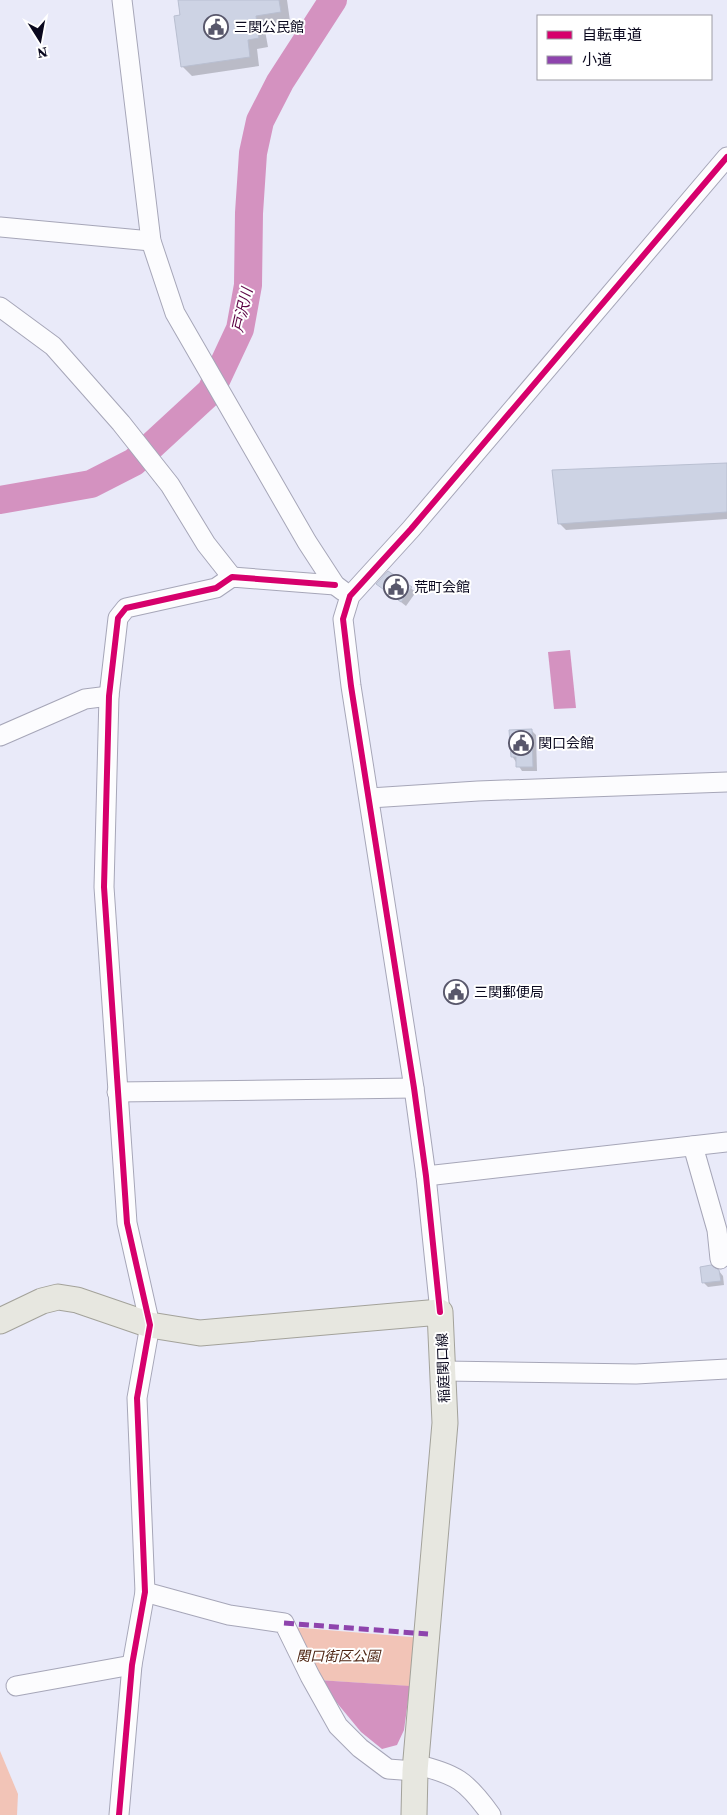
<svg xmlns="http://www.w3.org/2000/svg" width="727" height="1815" viewBox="0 0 727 1815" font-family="'Source Serif 4','Noto Sans JP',serif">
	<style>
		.green { fill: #f2c4b7 }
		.water { fill: #d492c0 }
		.shadow { fill: #0003 }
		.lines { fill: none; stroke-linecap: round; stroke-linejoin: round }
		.river { stroke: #d492c0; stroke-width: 28 }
		.building { fill: #cdd3e4; stroke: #b9bfd1 }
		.minor-casing { stroke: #a6a6b8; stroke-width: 21 }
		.major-casing { stroke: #a3a29a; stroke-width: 27 }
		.minor { stroke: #fcfcfe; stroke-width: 19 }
		.major { stroke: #e7e7e0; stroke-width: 25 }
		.quiet { stroke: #8e44ad; stroke-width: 5; stroke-dasharray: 10 5; stroke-linecap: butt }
		.cycleway-casing { stroke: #fff; stroke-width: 9 }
		.cycleway { stroke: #d6006c; stroke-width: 6 }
		.labels { text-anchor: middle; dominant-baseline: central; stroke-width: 4; stroke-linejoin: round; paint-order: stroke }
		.poi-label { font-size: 14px; fill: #0a081e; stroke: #fff; text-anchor: start }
		.street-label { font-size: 14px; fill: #0a081e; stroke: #fff }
		.park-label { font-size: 14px; font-style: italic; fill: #4d2412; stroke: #fff }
		.water-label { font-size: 15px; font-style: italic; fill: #5c0244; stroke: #fff }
	</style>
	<rect width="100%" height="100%" fill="#e9eaf9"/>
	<!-- green -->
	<g class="green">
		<path d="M291,1627L423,1638L420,1687L318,1680Z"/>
		<path d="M0,1751L18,1794L17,1815H0Z"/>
	</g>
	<!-- water -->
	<g class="water">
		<path d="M570,650L576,708L554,709L548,652Z"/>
		<path d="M318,1680L410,1686L404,1730L397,1745L382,1749L361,1732Z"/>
	</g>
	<!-- shadow -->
	<g class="shadow">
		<path d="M179,0H287L290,21L264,25L268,47L257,49L259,66L192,76L182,66Z"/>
		<path d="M727,465V519L566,530L559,523Z"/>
		<path d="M388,572L416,592L406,606L378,584Z"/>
		<path d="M531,730L536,735L537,771H522L512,756Z"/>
		<path d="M719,1271L723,1276L724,1285L708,1287L704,1283Z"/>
	</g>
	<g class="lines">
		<!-- river -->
		<path class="river" d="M0,500L91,484L134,462L211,391L240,329L248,285L249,213L253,153L260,121L280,82L333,0"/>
	</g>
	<!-- building -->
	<g class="building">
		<path d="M178,0H279L281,12L256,16L259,38L248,40L250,57L181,67L174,16L180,15Z"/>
		<path d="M727,463V512L558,524L552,470Z"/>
		<path d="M388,571L412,587L401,602L376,584Z"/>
		<path d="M532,729L533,767H516V757H511L509,730Z"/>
		<path d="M711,1265L719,1270L721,1281L702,1283L700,1267Z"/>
	</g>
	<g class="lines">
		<defs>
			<g id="minor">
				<path d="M122,0L151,241L175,313L307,542L335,585L343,591"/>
				<path d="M0,227L151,241"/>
				<path d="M0,307L53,346L121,423L170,485L206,544L232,577"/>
				<path d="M0,736L85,699L109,696"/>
				<path d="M370,798L478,791L727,782"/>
				<path d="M117,1092L414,1088"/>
				<path d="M693,1146L717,1230L720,1259"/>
				<path d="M426,1176L727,1142"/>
				<path d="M440,1312L426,1176L414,1088L351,686L343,619L350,596L411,529L727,157"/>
				<path d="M444,1371L636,1374L727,1369"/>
				<path d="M145,1592L229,1615L284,1623L310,1676L338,1726L360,1748L388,1769L415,1771"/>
				<path d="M16,1686L132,1665"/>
				<path d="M415,1764C457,1775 466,1780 491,1815"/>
				<path d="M119,1815L132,1665L145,1592L137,1398L150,1325L127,1223L104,887L109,696L118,618L126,608L216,588L232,577L335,585"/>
			</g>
			<path id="major" d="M0,1321L42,1301L58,1297L77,1300L150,1325L200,1333L440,1312L445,1423L415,1771L414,1815"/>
		</defs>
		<!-- minor casing -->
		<use href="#minor" class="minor-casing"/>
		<!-- major casing -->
		<use href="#major" class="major-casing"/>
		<!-- minor -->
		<use href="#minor" class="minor"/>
		<!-- major -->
		<use href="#major" class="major"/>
		<!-- quiet -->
		<path class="quiet" d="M284,1623L428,1634"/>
		<defs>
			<g id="cycleway">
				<path d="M440,1312L426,1176L414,1088L351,686L343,619L350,596L411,529L727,157"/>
				<path d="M119,1815L132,1665L145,1592L137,1398L150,1325L127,1223L104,887L109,696L118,618L126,608L216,588L232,577L335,585"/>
			</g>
		</defs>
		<!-- cycleway casing -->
		<use href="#cycleway" class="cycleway-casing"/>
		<!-- cycleway -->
		<use href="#cycleway" class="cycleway"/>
	</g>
	<!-- icons -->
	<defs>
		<symbol id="civic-ring" viewBox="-11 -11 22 22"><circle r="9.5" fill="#fff" stroke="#58576b" stroke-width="1.5"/><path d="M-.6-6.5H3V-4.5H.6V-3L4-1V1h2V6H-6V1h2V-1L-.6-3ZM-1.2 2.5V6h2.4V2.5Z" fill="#58576b"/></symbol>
	</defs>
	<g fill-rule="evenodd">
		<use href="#civic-ring" x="202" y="13" width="28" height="28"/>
		<use href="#civic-ring" x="382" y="573" width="28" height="28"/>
		<use href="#civic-ring" x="507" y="729" width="28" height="28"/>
		<use href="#civic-ring" x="442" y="978" width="28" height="28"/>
	</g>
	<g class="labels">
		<!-- poi labels -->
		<g class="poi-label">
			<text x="234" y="27">三関公民館</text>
			<text x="414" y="587">荒町会館</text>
			<text x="538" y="743">関口会館</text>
			<text x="474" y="992">三関郵便局</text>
		</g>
		<!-- street labels -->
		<g class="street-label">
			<text transform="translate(443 1368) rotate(-92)">稲庭関口線</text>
		</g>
		<!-- park labels -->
		<g class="park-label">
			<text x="338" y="1656">関口街区公園</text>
		</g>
		<!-- water labels -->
		<g class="water-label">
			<text transform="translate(242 310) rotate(-77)">戸沢川</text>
		</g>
	</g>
	<!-- legend -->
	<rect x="537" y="15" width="175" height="65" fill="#ffffff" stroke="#9d9ca5"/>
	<rect x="547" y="31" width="25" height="8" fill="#d6006c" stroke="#9d9ca5"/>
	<text x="582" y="40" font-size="15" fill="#0a081e">自転車道</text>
	<rect x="547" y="56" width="25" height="8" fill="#8e44ad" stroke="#9d9ca5"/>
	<text x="582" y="65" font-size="15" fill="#0a081e">小道</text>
	<!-- north arrow -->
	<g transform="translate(40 40) rotate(169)" stroke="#ffffff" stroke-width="4" paint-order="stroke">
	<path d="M0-4L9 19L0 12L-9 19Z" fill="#0a081e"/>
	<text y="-8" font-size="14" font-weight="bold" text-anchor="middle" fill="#0a081e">N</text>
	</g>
</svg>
